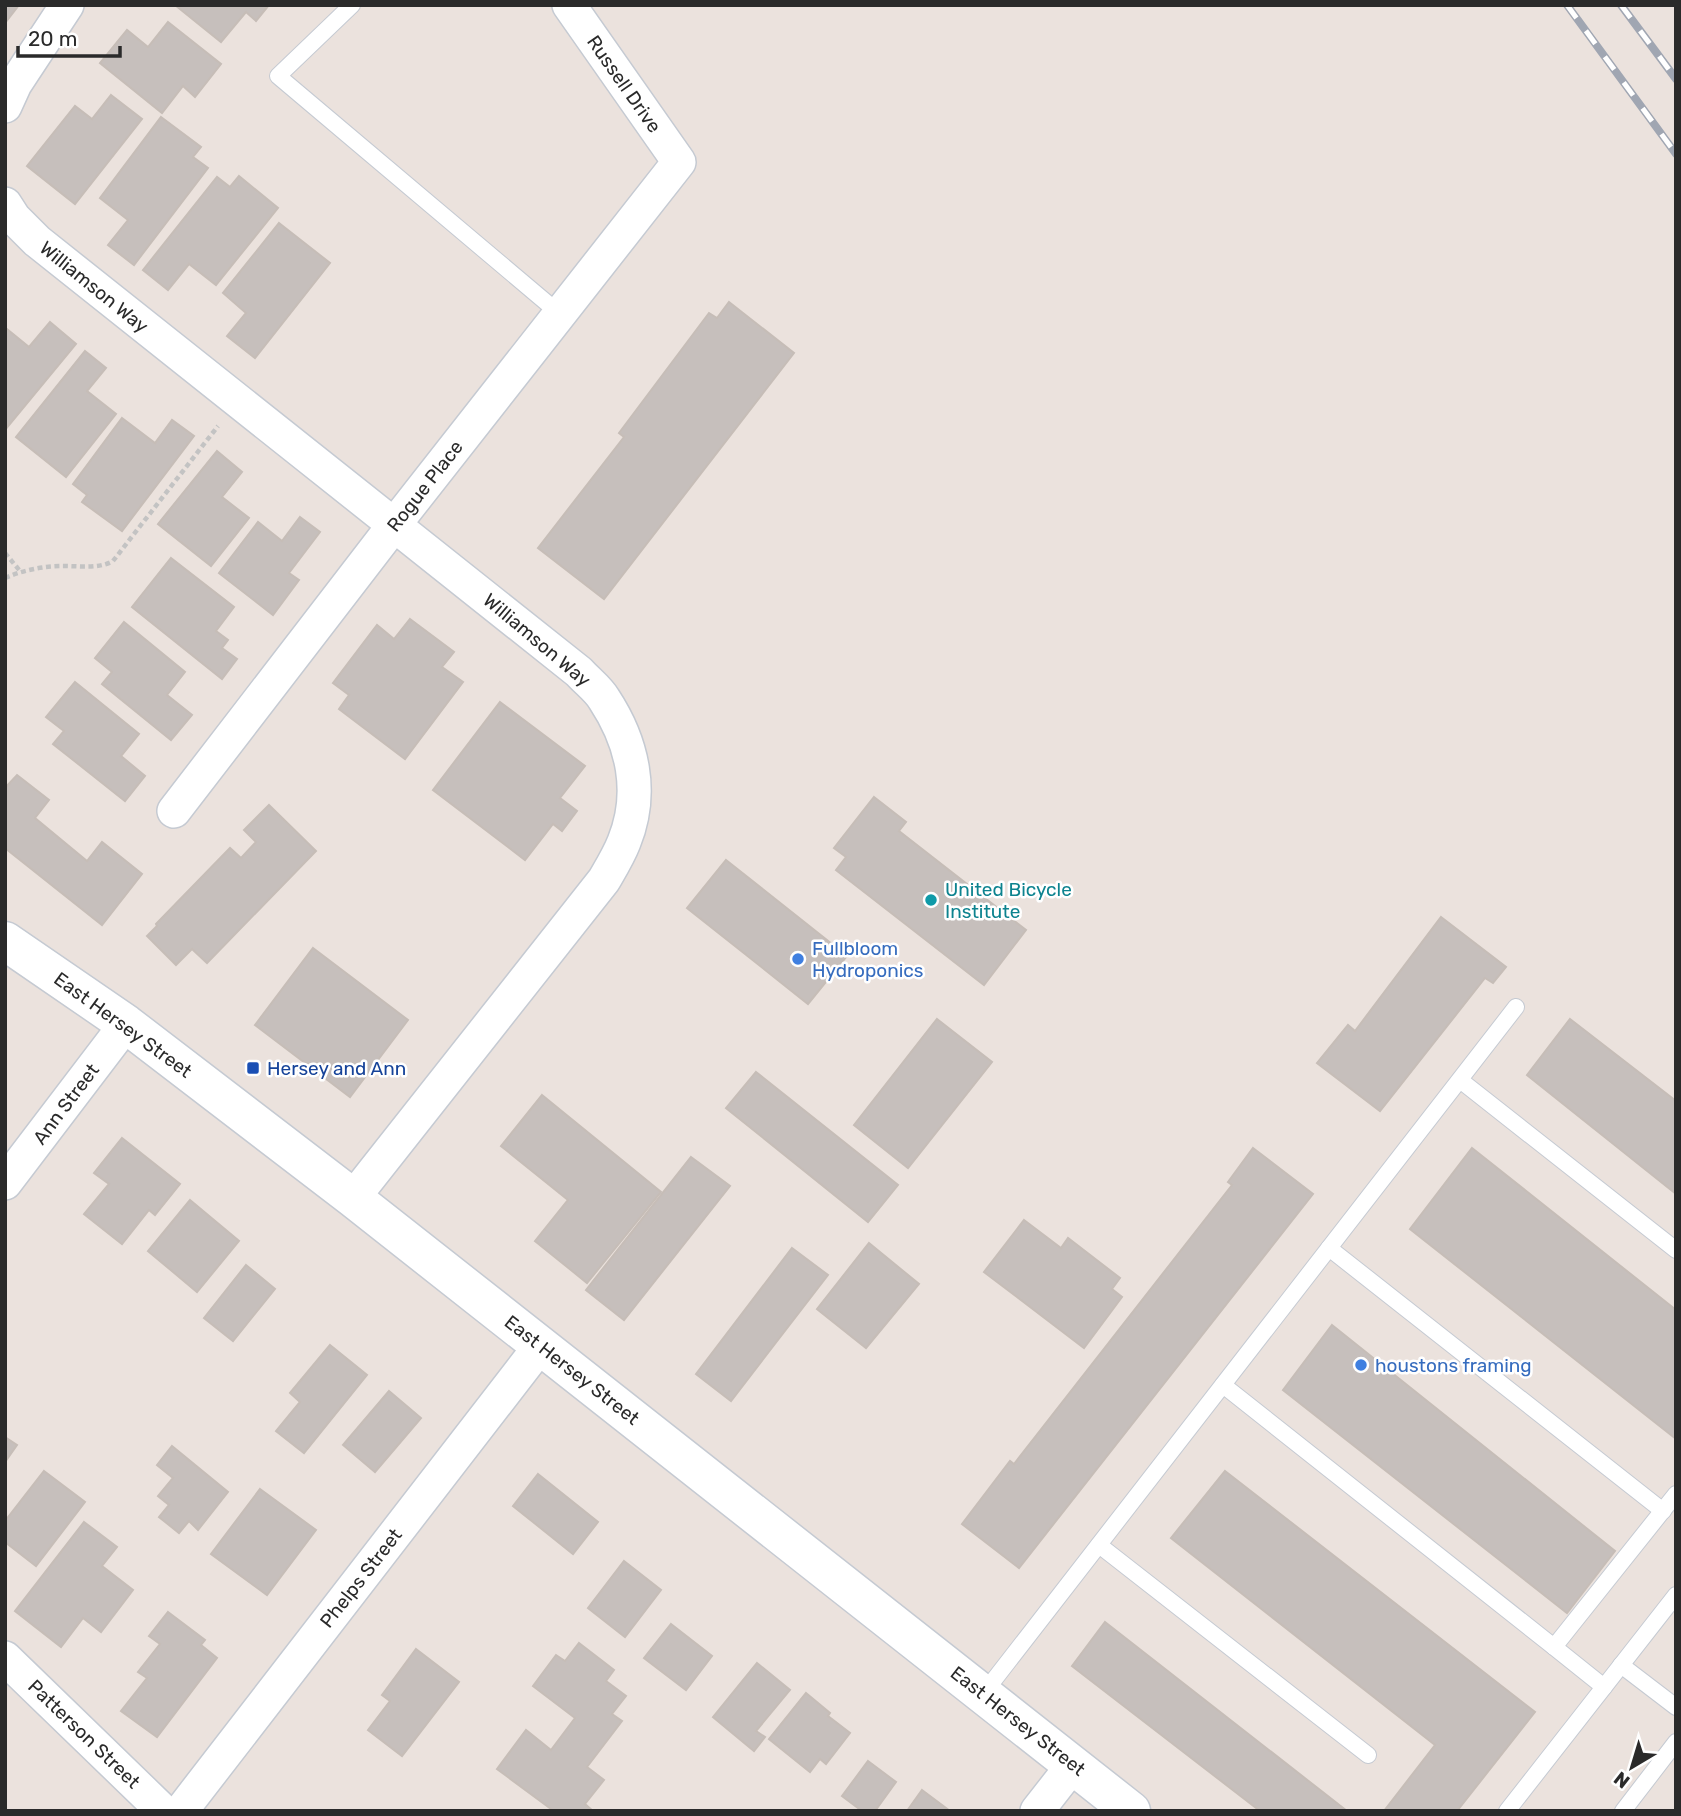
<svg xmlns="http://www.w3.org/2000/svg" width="1681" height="1816" viewBox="0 0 1681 1816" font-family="Rubik,sans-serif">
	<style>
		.building { fill: #c6bfbc; stroke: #c6bdb7; stroke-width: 2 }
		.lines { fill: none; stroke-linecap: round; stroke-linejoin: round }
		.lane-casing { stroke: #c5cad2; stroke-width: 18 }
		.street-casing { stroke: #c5cad2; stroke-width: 36 }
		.secondary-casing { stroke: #c5cad2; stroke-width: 41 }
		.path { stroke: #c3c3c3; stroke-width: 4.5; stroke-dasharray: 5 3.5; stroke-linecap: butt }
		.lane { stroke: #fff; stroke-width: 16 }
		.street { stroke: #fff; stroke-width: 33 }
		.secondary { stroke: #fff; stroke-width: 38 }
		.rail-casing { stroke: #a0a6b2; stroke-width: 8 }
		.rail { stroke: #fff; stroke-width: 5; stroke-dasharray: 16; stroke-linecap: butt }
		.culture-dot { fill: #0f9aa8; stroke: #fff; stroke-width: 2.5 }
		.shop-dot { fill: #3f7fe0; stroke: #fff; stroke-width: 2.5 }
		.transit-dot { fill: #1a4fb4; stroke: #fff; stroke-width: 2.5 }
		.labels { text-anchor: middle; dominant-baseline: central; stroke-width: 5; stroke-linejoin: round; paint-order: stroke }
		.street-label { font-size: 19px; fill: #2a2a2a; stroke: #fff }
		.culture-label { font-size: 19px; fill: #0d838f; stroke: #fff; text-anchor: start }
		.shop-label { font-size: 19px; fill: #366cbe; stroke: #fff; text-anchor: start }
		.transit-label { font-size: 19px; fill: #164399; stroke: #fff; text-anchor: start }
	</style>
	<rect width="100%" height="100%" fill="#ebe2dd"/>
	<!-- building -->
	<g class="building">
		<path d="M5,5H19L5,23Z"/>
		<path d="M175,5H269L256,21L246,12L221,42Z"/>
		<path d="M168,22L221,64L195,97L183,86L162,113L100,63L127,30L148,47Z"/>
		<path d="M111,95L142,119L75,204L27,166L75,106L92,119Z"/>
		<path d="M161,117L201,147L193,157L208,168L134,265L108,245L128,220L100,198Z"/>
		<path d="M239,176L278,208L216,285L189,264L168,290L143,270L217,177L230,187Z"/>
		<path d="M279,223L330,263L255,358L227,336L246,313L223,293Z"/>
		<path d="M729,302L794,353L604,599L538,548L624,437L619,433L709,313L717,318Z"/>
		<path d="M50,322L76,344L5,430V331L7,329L29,347Z"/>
		<path d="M85,351L106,368L87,391L116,414L66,477L16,437Z"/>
		<path d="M122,418L155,443L172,420L194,436L122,531L82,502L87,495L73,484Z"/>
		<path d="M217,451L242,472L222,497L249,518L211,566L158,524Z"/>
		<path d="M300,517L320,532L289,573L299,580L273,615L219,573L258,522L282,541Z"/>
		<path d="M171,558L234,607L216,631L228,640L222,648L237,659L222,679L132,607Z"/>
		<path d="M410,619L454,652L442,667L463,682L405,759L339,709L349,695L333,683L377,625L394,639Z"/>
		<path d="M124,622L185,672L167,695L192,715L171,740L102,684L112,672L95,658Z"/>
		<path d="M75,682L139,734L121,756L145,776L125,801L53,744L64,731L46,717Z"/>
		<path d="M500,702L585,766L560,798L577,811L562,831L553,824L525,860L433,790Z"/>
		<path d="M17,775L49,800L35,818L87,861L102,842L142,874L102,925L5,848V788Z"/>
		<path d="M874,797L906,822L899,831L1026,930L984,985L836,870L846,857L834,848Z"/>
		<path d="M269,805L316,851L207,963L192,949L176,965L147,936L157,926L156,924L230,848L241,858L256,842L244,830Z"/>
		<path d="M726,860L847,956L808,1004L687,908Z"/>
		<path d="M1441,917L1506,967L1493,983L1485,978L1380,1111L1317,1063L1348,1025L1355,1031Z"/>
		<path d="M313,948L408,1020L350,1097L255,1025Z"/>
		<path d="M937,1019L992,1062L908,1168L854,1125Z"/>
		<path d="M1570,1019L1676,1101V1194L1527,1075Z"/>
		<path d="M756,1072L898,1185L868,1222L726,1108Z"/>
		<path d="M542,1095L661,1192L587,1283L535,1241L568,1200L501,1146Z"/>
		<path d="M122,1138L180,1184L155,1215L149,1210L122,1244L84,1214L109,1184L94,1173Z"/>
		<path d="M1253,1148L1313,1194L1019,1568L962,1524L1010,1461L1014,1464L1232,1185L1228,1182Z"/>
		<path d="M1472,1148L1676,1310V1439L1410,1229Z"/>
		<path d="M691,1157L730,1186L624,1320L586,1290Z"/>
		<path d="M190,1200L239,1241L197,1292L148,1251Z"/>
		<path d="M1024,1220L1061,1248L1068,1238L1120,1278L1112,1289L1122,1297L1084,1348L984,1272Z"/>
		<path d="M869,1243L919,1284L866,1348L817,1309Z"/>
		<path d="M792,1248L828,1275L731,1401L696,1374Z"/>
		<path d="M246,1265L275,1289L233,1341L204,1318Z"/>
		<path d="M1332,1325L1615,1551L1567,1613L1283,1390Z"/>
		<path d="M330,1345L367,1375L304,1453L276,1431L300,1402L290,1393Z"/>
		<path d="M389,1391L421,1418L375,1472L343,1445Z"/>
		<path d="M5,1437L17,1445L5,1462Z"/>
		<path d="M172,1446L228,1492L198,1530L189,1521L179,1533L159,1517L169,1505L158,1496L173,1478L157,1465Z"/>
		<path d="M44,1471L85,1502L36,1566L5,1542V1521Z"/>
		<path d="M1225,1471L1535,1712L1457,1811H1384L1435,1745L1171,1538Z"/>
		<path d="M538,1474L598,1522L573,1554L513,1506Z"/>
		<path d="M260,1489L316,1530L267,1595L211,1554Z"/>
		<path d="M84,1522L117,1547L102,1566L133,1590L101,1632L83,1618L61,1647L15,1611Z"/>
		<path d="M624,1561L661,1590L625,1637L588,1608Z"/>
		<path d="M168,1612L205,1640L201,1645L217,1658L157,1737L121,1711L147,1678L138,1672L160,1644L149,1636Z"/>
		<path d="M1105,1622L1347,1811H1260L1072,1666Z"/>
		<path d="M671,1624L712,1656L686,1690L644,1658Z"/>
		<path d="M579,1643L614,1670L606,1681L626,1696L612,1714L622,1721L587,1767L604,1780L585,1804L593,1811H549L551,1809L497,1769L526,1730L551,1750L575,1718L533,1686L556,1655L565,1661Z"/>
		<path d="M416,1649L459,1682L402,1756L368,1730L390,1701L382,1695Z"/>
		<path d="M757,1663L790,1690L756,1731L765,1737L754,1751L713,1717Z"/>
		<path d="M806,1693L830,1713L828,1716L850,1733L826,1764L820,1759L810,1772L769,1739Z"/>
		<path d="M868,1761L896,1782L875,1811H862L842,1796Z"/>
		<path d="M922,1790L950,1811H907Z"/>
	</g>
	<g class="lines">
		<defs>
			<g id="lane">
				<path d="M352,5L278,76L560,314"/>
				<path d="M1460,1080L1676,1250"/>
				<path d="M1329,1248L1663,1511"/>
				<path d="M1223,1385L1554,1647L1676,1494"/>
				<path d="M1099,1545L1368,1755"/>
				<path d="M1554,1647L1604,1687"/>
				<path d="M1621,1665L1676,1707"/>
				<path d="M983,1694L1516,1007"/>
				<path d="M1507,1811L1676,1595"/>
				<path d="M1623,1811L1676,1742"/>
			</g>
			<g id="street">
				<path d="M5,106L15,84L67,5"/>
				<path d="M5,204L14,218L37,241L579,672C587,681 598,689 604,699C633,743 644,793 624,842C619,855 611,868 604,880L353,1198"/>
				<path d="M174,811L394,525L679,162L569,5"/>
				<path d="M5,1183L126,1024"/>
				<path d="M5,1658L163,1811"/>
				<path d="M181,1811L541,1345"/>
				<path d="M1037,1811L1073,1765"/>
			</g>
			<path id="secondary" d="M5,941L126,1024L353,1198L1131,1811"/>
		</defs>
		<!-- lane casing -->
		<use href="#lane" class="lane-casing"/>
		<!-- street casing -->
		<use href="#street" class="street-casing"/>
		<!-- secondary casing -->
		<use href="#secondary" class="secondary-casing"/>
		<!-- path -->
		<g class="path">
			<path d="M5,553L20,571"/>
			<path d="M5,578C23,570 44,566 64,566C81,566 99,569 113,561L218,426"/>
		</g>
		<!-- lane -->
		<use href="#lane" class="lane"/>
		<!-- street -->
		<use href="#street" class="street"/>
		<!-- secondary -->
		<use href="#secondary" class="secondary"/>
		<defs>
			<g id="rail">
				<path d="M1567,5L1676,154"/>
				<path d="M1621,5L1676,79"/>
			</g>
		</defs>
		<!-- rail casing -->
		<use href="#rail" class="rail-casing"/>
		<!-- rail -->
		<use href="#rail" class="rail"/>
	</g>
	<!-- markers -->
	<circle class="culture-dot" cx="931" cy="900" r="7"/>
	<g class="shop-dot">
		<circle cx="798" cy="959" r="7"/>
		<circle cx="1361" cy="1365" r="7"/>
	</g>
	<rect class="transit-dot" x="246" y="1061" width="14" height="14" rx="3.5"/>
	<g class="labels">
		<!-- street labels -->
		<g class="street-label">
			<text transform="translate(624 84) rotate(55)">Russell Drive</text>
			<text transform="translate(94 287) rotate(39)">Williamson Way</text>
			<text transform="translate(425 486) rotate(-52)">Rogue Place</text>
			<text transform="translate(537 640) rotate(40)">Williamson Way</text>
			<text transform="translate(123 1025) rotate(36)">East Hersey Street</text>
			<text transform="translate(66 1104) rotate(-53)">Ann Street</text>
			<text transform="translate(572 1370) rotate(38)">East Hersey Street</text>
			<text transform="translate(361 1578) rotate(-52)">Phelps Street</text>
			<text transform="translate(1018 1721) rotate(38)">East Hersey Street</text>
			<text transform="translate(84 1734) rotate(44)">Patterson Street</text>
		</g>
		<!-- culture labels -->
		<g class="culture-label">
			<text x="945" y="889">United Bicycle<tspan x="945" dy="22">Institute</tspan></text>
		</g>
		<!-- shop labels -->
		<g class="shop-label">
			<text x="812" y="948">Fullbloom<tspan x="812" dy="22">Hydroponics</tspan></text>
			<text x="1375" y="1365">houstons framing</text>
		</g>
		<!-- transit labels -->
		<g class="transit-label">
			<text x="267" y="1068">Hersey and Ann</text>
		</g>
	</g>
	<!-- border -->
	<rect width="1681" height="1816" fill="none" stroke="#2a2a2a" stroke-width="14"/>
	<!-- north arrow -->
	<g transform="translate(1632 1767) rotate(218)" stroke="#ffffff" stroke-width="5" paint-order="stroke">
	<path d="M0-5L12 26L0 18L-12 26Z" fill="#2a2a2a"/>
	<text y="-10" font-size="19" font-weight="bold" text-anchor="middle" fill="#2a2a2a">N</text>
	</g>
	<!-- scale -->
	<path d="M18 46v10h102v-10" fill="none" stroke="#2a2a2a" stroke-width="3.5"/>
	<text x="28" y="46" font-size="21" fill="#2a2a2a" stroke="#ffffff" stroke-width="5" paint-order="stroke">20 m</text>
</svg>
